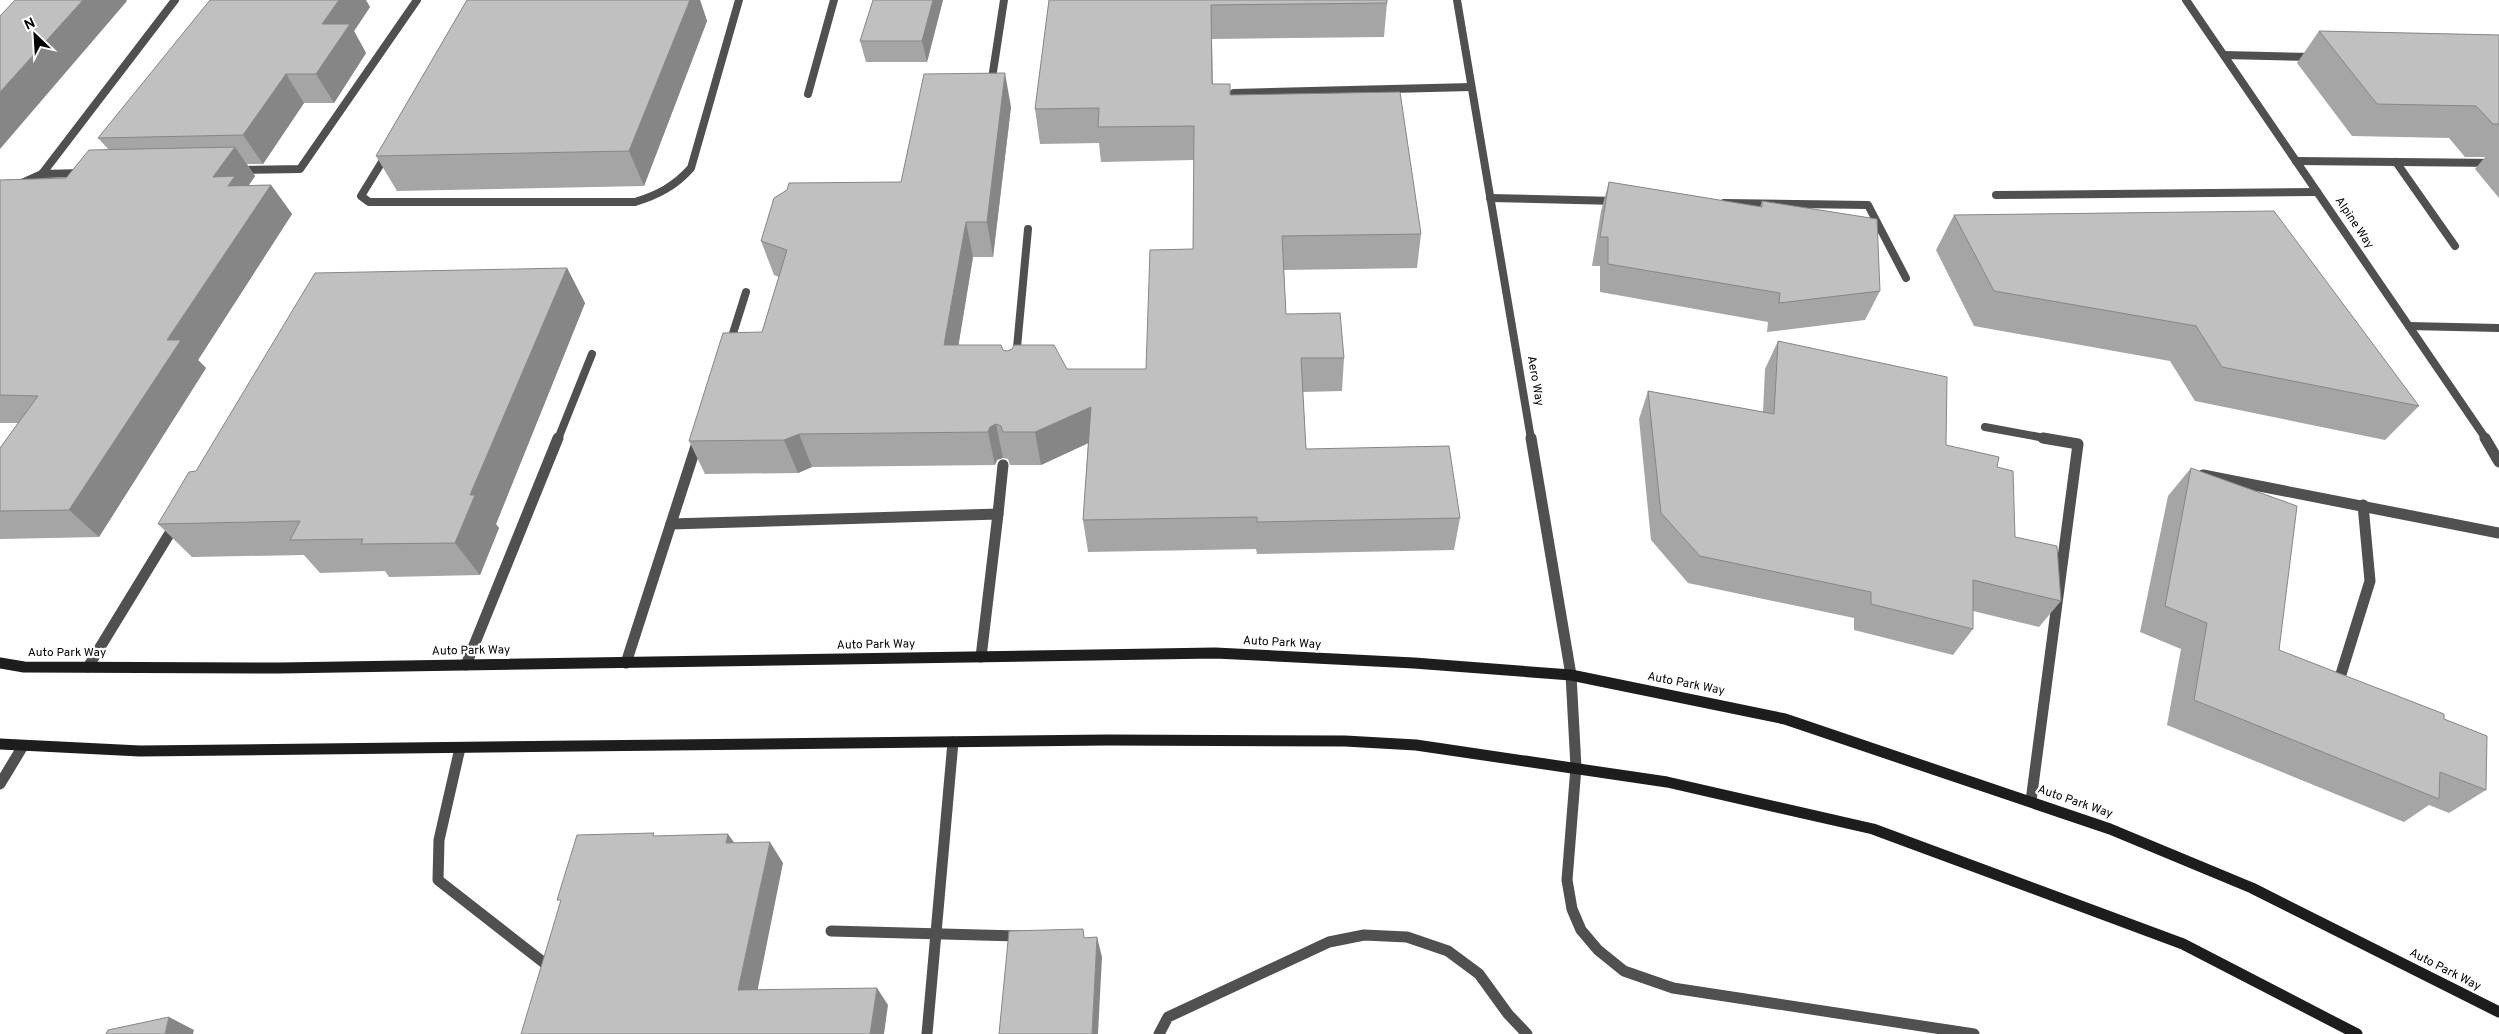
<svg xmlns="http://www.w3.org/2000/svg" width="2499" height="1034" viewBox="0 0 2499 1034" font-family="Overpass,sans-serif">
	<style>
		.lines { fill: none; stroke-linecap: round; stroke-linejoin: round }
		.service-far1 { stroke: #505050; stroke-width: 8 }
		.service { stroke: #505050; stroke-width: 11 }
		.minor { stroke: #505050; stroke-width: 11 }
		.tertiary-far1 { stroke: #505050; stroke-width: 8 }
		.tertiary { stroke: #505050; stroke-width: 11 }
		.secondary { stroke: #1d1d1d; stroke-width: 11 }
		.wall { fill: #a5a5a5 }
		.shaded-wall { fill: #868686 }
		.building { fill: #c0c0c0; stroke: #868686 }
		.labels { text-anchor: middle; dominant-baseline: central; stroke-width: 4.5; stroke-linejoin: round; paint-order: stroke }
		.street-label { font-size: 12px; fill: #000; stroke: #fff }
	</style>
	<rect width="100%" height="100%" fill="#fff"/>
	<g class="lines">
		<!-- service-far1 -->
		<g class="service-far1">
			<path d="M2224,55L2313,57"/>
			<path d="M991,85L1004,0"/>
			<path d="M1234,93L1471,87"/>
			<path d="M808,94L834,0"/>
			<path d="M388,152L361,196L369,202H635C658,195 675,186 691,168L739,0"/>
			<path d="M2296,161L2499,163"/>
			<path d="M2396,162L2455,246"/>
			<path d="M239,170L300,169L417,0"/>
			<path d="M82,173L42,174L175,0"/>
			<path d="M0,193L42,174"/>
			<path d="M1996,195L2317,192"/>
			<path d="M1490,198L1617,201"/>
			<path d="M1724,203L1868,205L1906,278"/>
			<path d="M2409,326L2499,328"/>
			<path d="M729,346L746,292"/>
			<path d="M1016,358L1028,229"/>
			<path d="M1985,427L2050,439"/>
			<path d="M558,439L592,354"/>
		</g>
		<!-- service -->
		<g class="service">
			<path d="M2203,475L2499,533"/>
			<path d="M998,514L1003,465"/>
			<path d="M671,524L998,514L981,657"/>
			<path d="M626,663L698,440"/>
			<path d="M466,665L558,438"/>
			<path d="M88,667L176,523"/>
			<path d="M2337,687L2370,581L2363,505"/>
			<path d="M460,748L439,840L438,880L552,969"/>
			<path d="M1576,767L1567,880L1572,909L1581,930L1598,950L1624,971L1673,988L1974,1034"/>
			<path d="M2031,801L2078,444L2043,438"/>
			<path d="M831,931L1020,936"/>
			<path d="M927,1034L953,742"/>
			<path d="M1159,1034L1168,1017L1329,942L1364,935L1407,937L1448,951L1479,974L1508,1014L1527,1034"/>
		</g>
		<!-- minor -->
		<path class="minor" d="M0,784L23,746"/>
		<!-- tertiary-far1 -->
		<g class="tertiary-far1">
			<path d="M1457,0L1531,439"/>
			<path d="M2186,0L2486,439"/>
		</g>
		<!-- tertiary -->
		<g class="tertiary">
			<path d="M1531,438L1571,675L1576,767"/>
			<path d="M2485,438L2499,462"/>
		</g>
		<!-- secondary -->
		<g class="secondary">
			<path d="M0,663L24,667L280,668L1215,653L1414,663L1571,675L1785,719L2110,829L2252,888L2499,1012"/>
			<path d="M0,744L140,751L1107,740L1345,741L1416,745L1667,782L1873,829L2183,944L2357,1034"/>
		</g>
	</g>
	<!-- wall -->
	<g class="wall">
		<path d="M467,0H700L707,21L644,186L397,191L376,156Z"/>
		<path d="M943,0L927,62H866L860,41Z"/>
		<path d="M1049,0L1387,3L1384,37L1212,39L1213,84L1230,95L1421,234L1417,268L1284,270L1286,314L1344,358L1342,391L1303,392L1306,449L1460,518L1454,550L1257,554L1256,549L1088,552L1083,520L1088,443L1041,465H1010L1008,459L1003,458L997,460L995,465L812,467L798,473L705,474L689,441L762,332L779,277L774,275L761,241L901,182L1011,107L993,257H973L958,345L1003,350L1067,369H1146L1193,249L1194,160L1101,162L1099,143L1040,144L1035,109Z"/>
		<path d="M370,7L354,31L366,53L334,103H304L263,164H247L255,176L248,186L271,185L292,214L198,360L206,368L99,537L0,539V448L18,423H0V180L66,178L108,149L98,138Z"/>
		<path d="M2319,31L2499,35V198L2475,169L2485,157H2465L2449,138L2352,136L2297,63Z"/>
		<path d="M1609,182L1760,207L1762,201L1880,291L1865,320L1767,332L1768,322L1600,292V266H1592L1601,211Z"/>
		<path d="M1954,215L2419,406L2385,440L2195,401L2170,361L1974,326L1936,250Z"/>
		<path d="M567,268L585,303L496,524L499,528L480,575L389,577L385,571L320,573L304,555L192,557L158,524L196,471Z"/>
		<path d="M1778,341L1946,445L1997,467L2015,537L2061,601L2039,627L1973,611V629L1953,655L1854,630V618L1688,583L1651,540L1639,419L1648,391L1763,412L1765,369Z"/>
		<path d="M2191,468L2279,650L2444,719L2486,790L2449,813L2429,805L2404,822L2167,725L2181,649L2140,632L2168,496Z"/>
	</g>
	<!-- shaded-wall -->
	<g class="shaded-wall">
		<path d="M83,0H126L127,1L0,149V92Z"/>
		<path d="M339,0H366L370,7L354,31L366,53L334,103L316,74L322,24Z"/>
		<path d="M690,0H700L707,21L644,186L629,151Z"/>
		<path d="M933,0H943L927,62L922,41Z"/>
		<path d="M1005,73L1011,107L993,257L987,222Z"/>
		<path d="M286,74L304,103L263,164L243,135Z"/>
		<path d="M235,147L255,176L245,191L256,205L213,177Z"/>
		<path d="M271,185L292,214L198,360L206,368L99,537L69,510L167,340Z"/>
		<path d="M966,222L973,257L953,379L944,345Z"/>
		<path d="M567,268L585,303L496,524L499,528L480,575L455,543L470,495Z"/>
		<path d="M1091,407L1095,440L1041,465L1035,432Z"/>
		<path d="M996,424L1003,458L997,460L995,465L988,432L990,427Z"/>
		<path d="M799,434L812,467L798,473L784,440Z"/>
		<path d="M728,834L743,855L726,843Z"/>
		<path d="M770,842L783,863L754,1008L738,990Z"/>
		<path d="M1097,937L1102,957L1098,1034H1092Z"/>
		<path d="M877,988L888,1005L884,1034H870Z"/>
		<path d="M169,1017L194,1030L193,1034H165Z"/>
	</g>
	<!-- building -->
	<g class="building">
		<path d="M15,0H83L0,92V16Z"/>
		<path d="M210,0H339L322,24H350L316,74H286L243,135L98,138Z"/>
		<path d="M467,0H690L629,151L376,156Z"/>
		<path d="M873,0H933L922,41H860Z"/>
		<path d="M1049,0H1387V3L1211,5L1212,84H1230V95L1400,92L1421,234L1282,236L1286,314L1340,313L1344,358H1301L1306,449L1449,446L1460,518L1257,522V517L1083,520L1091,407L1035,432H1003L1001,426L996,424L990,427L988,432L799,434L784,440L689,441L723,333L762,332L787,250L761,241L774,198L787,190L789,183L901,182L924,74L1005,73L987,222H966L944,345H1001L1003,350L1007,351L1012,349L1014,345H1054L1067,369H1146L1150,250L1193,249L1194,126L1098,127L1099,108L1035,109Z"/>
		<path d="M2319,31L2499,35V124H2493L2476,106L2377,104Z"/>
		<path d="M235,147L213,177L235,176L228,186L271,185L167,340H181L69,510L0,511V448L38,396L0,395V180L66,178L89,150Z"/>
		<path d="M1609,182L1762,207V201L1877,219L1880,291L1779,303L1780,293L1608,264V237H1600Z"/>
		<path d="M2274,211L2419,406L2222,367L2196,326L1994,291L1954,215Z"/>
		<path d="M567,268L470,495H475L455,543L361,544L363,539L290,540L300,521L158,524L189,472L196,471L315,273Z"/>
		<path d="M1778,341L1947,377L1946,445L1999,457L1997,467L2013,471L2015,537L2057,546L2061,601L1973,580V629L1871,604V592L1700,556L1661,513L1648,391L1774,414Z"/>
		<path d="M2191,468L2297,506L2279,650L2444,714V719L2487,736L2486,790L2440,772L2439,799L2194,700L2207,623L2165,606Z"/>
		<path d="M654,833L653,836L728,834L726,843L770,842L738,990L877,988L870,1034H521L561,900H557L577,835Z"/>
		<path d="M1083,929L1084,938L1097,937L1092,1034H999L1009,931Z"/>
		<path d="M169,1017L165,1034H106L108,1030Z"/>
	</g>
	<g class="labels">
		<!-- street labels -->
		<g class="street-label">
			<text transform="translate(2354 223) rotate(56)">Alpine Way</text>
			<text transform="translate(1535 381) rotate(80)">Aero Way</text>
			<text transform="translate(1282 643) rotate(3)">Auto Park Way</text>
			<text transform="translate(876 645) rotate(-1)">Auto Park Way</text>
			<text transform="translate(471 651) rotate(-1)">Auto Park Way</text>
			<text x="67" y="653">Auto Park Way</text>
			<text transform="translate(1686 684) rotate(11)">Auto Park Way</text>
			<text transform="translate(2075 802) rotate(19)">Auto Park Way</text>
			<text transform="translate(2445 970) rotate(27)">Auto Park Way</text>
		</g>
	</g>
	<!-- north arrow -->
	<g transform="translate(35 35) rotate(335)" stroke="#ffffff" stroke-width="4" paint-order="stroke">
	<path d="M0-4L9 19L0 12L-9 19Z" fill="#000000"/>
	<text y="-8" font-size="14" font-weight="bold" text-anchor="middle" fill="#000000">N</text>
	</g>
</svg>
